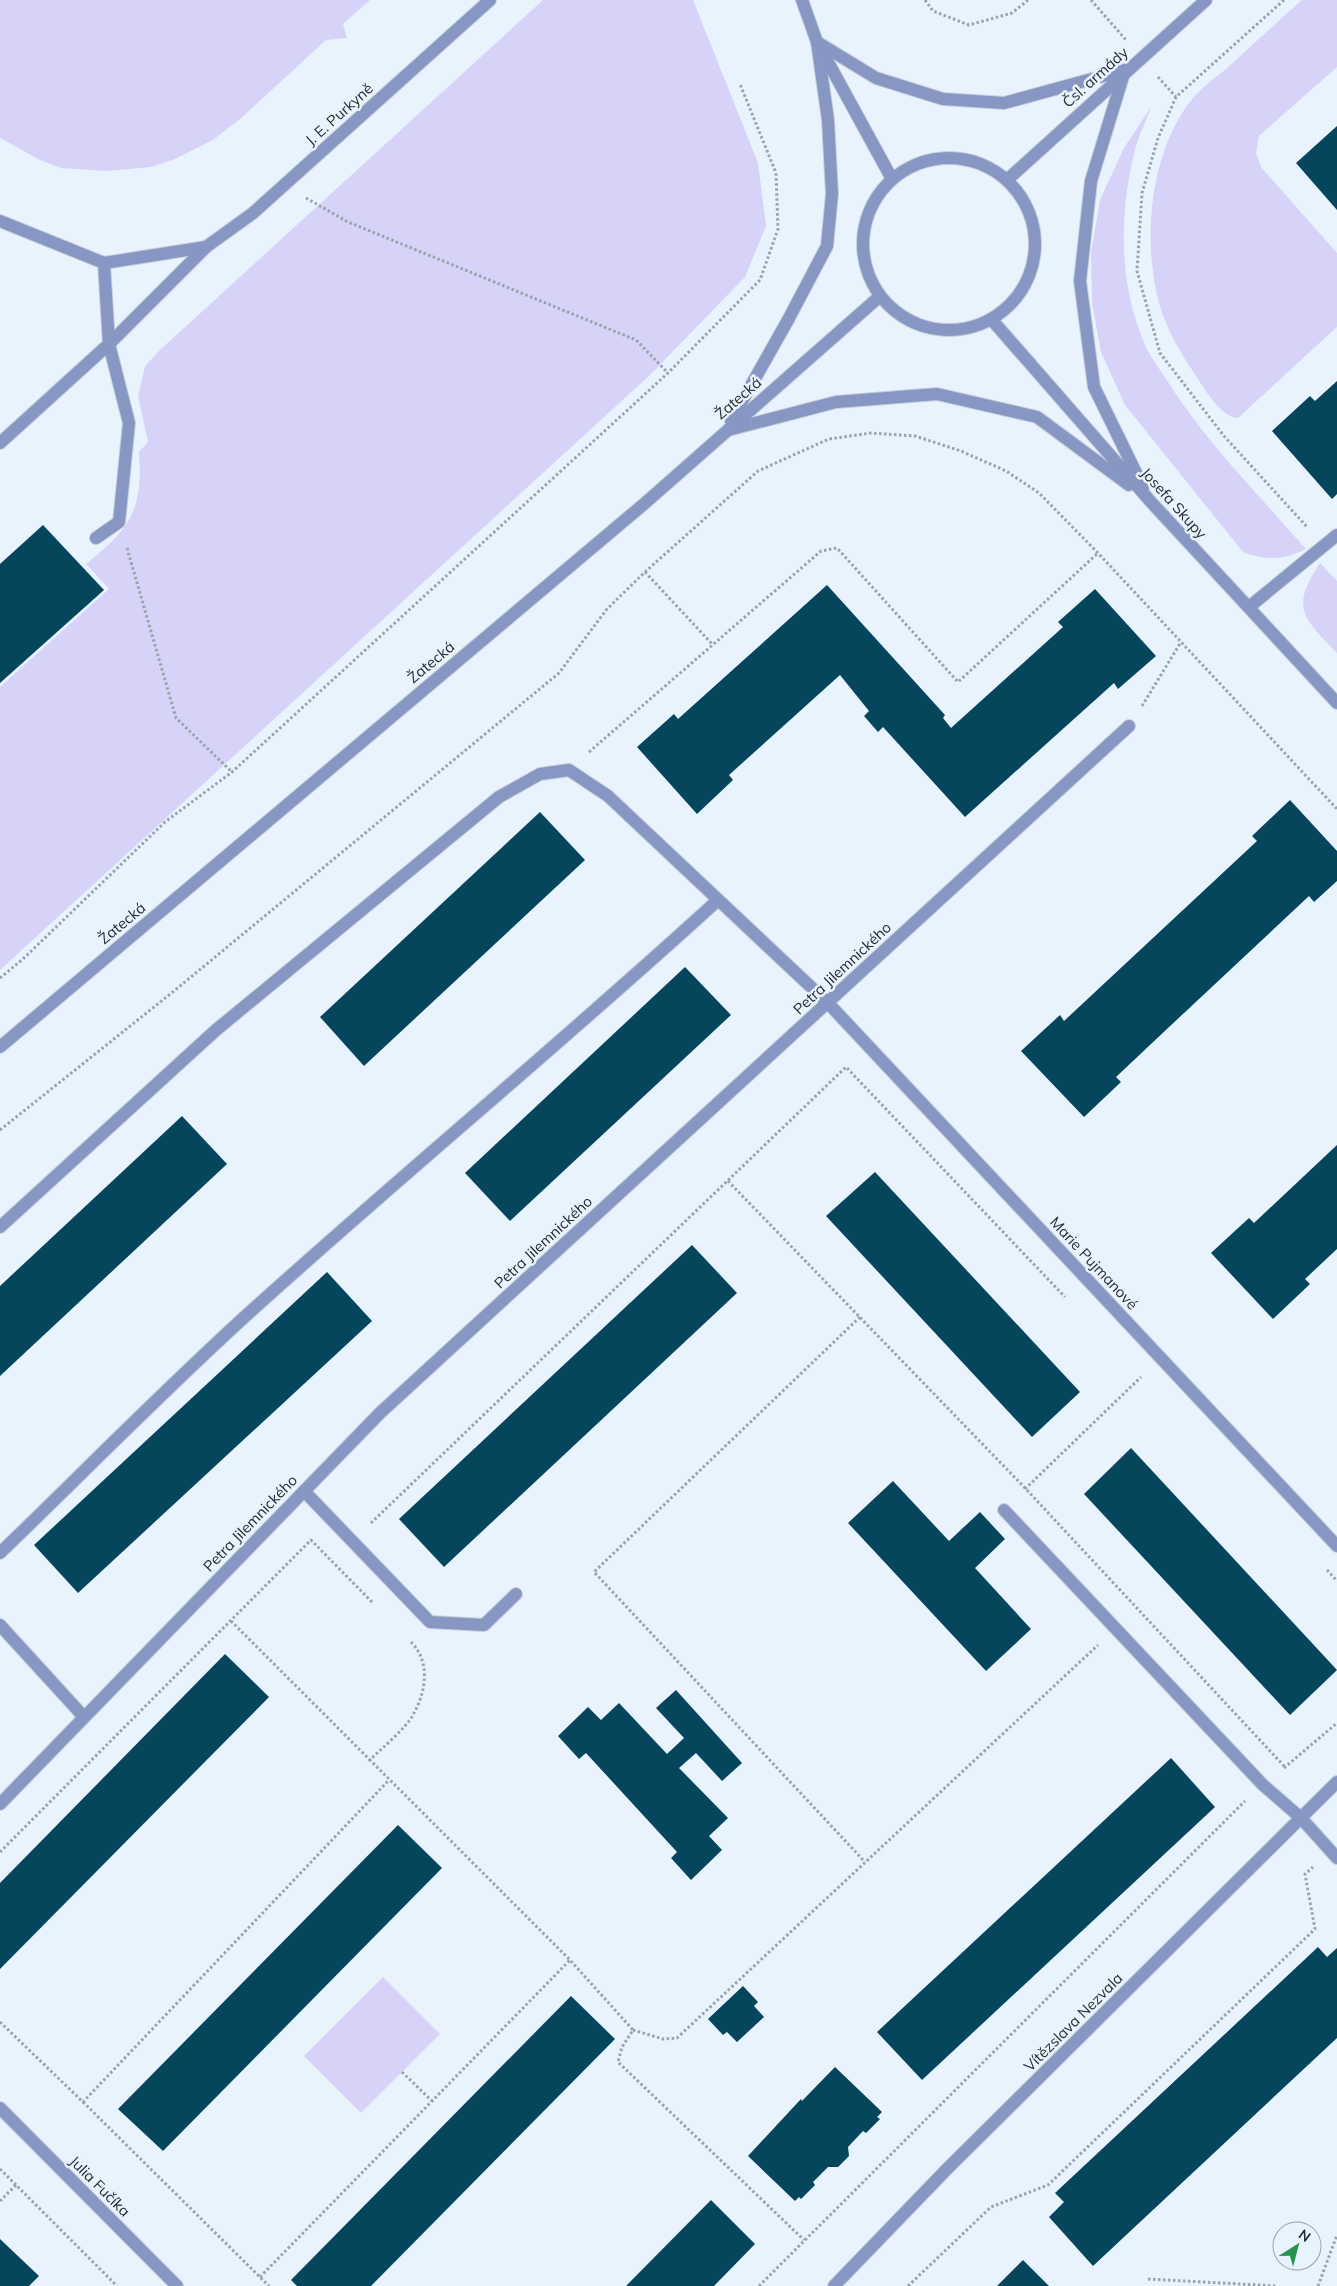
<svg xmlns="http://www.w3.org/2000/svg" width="1337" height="2286" viewBox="0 0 1337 2286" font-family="Mulish,sans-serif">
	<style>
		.green { fill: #d7d3f8 }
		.building { fill: #05465d }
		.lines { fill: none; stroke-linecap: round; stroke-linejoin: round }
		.service-casing { stroke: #c5cfd9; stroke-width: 14 }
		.minor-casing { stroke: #c5cfd9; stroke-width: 14 }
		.tertiary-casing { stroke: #c5cfd9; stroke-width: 14 }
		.path { stroke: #99a3ac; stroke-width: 3; stroke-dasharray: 2.5 2.5; stroke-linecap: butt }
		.service { stroke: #8796c2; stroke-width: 12 }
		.minor { stroke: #8796c2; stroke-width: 12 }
		.tertiary { stroke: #8796c2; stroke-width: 12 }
		.labels { text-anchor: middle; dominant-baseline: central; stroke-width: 5; stroke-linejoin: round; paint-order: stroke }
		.street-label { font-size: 15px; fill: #242b32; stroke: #e8f3fe }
	</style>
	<rect width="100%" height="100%" fill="#e8f3fe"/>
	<!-- green -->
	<g class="green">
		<path d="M0,0H370L343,24L347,38L326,40L240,119L213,140L173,160L151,167L106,171L61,168L40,160L0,138Z"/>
		<path d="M543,0H693L758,163L766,226L745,277L650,375L0,970V687L109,589L86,564C131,528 143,510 139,452L148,442L138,396L145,366L161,349Z"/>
		<path d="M1302,0H1337V67L1259,136L1256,153L1261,167L1337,253V327L1238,418C1218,417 1199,379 1188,364C1175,344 1162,319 1157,295C1143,232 1151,151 1192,99C1201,88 1215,78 1226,69C1251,46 1276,23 1302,0Z"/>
		<path d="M1151,107C1146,121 1139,135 1135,150C1119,215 1118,284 1146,347C1151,358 1160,369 1166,379C1205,441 1258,494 1306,549C1283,560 1267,561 1243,552L1125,405L1101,352L1092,303L1091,252L1100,200L1124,148Z"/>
		<path d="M1320,563L1337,581V653C1303,617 1290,608 1320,563Z"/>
		<path d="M383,1977L440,2034L361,2113L304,2056Z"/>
	</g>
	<!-- building -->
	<g class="building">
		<path d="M1337,126V210L1296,163Z"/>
		<path d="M1337,381V494L1332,499L1272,431L1310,396L1315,401Z"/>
		<path d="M43,525L104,590L0,683V564Z"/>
		<path d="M827,585L945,715L943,718L951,728L1063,627L1058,622L1095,589L1156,656L1118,689L1114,683L965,817L883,727L878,732L864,716L869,711L840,675L729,775L733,780L697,814L637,747L674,714L678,719Z"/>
		<path d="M1290,800L1337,851V881L1314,902L1309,896L1168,1028L1116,1077L1121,1082L1084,1117L1021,1051L1060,1015L1064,1021L1257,841L1252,836Z"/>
		<path d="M540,812L585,860L364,1066L320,1017Z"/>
		<path d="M685,967L731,1015L510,1221L465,1173Z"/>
		<path d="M182,1116L227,1164L0,1376V1286Z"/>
		<path d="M1337,1145V1249L1305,1279L1310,1284L1273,1319L1211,1253L1249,1218L1254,1223Z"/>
		<path d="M875,1172L1080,1392L1032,1437L826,1216Z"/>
		<path d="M692,1245L737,1293L444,1567L399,1519Z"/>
		<path d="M327,1272L372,1321L78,1593L34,1545Z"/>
		<path d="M1131,1448L1337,1670L1290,1715L1084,1494Z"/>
		<path d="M893,1481L949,1541L980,1512L1005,1539L975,1568L1031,1629L986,1671L848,1523Z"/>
		<path d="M225,1654L269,1697L0,1969V1883Z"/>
		<path d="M676,1690L742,1763L722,1781L696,1753L679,1768L728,1818L709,1836L722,1850L691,1880L671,1858L677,1852L586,1753L579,1759L558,1736L588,1707L601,1720L619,1703L667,1754L684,1738L656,1708Z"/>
		<path d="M1171,1758L1215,1807L922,2080L877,2032Z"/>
		<path d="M398,1825L442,1868L163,2151L118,2109Z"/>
		<path d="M1318,1947L1327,1957L1337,1948V2038L1093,2266L1049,2217L1064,2202L1055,2193Z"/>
		<path d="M743,1986L758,2002L754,2006L764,2017L737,2042L727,2032L723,2035L708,2019Z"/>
		<path d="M571,1996L615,2039L371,2286H297L291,2280Z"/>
		<path d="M835,2067L882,2112L877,2117L880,2119L866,2133L863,2131L848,2147L849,2156L838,2167H828L813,2182L815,2185L801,2199L799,2197L795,2201L748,2156L801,2099L802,2101Z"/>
		<path d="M711,2200L755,2244L714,2286H626Z"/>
		<path d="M0,2239L39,2276L29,2286H0Z"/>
		<path d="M1023,2260L1049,2286H997Z"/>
	</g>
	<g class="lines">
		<defs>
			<g id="service">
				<path d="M96,538L119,522L129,423L109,344"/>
				<path d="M1249,607L1337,535"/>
				<path d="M0,1227L216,1030L499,797L540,774L569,770L608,796L828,1003"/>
				<path d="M304,1491L430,1622L484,1625L516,1594"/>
				<path d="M0,1553C83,1473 164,1390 250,1312C404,1173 565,1040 718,900"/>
			</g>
			<g id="minor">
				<path d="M0,221L104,263L206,247L253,213L490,0"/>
				<path d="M109,344L206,247"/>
				<path d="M0,443L109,344L104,263"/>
				<path d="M828,1003L1337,1546"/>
				<path d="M1004,1510L1263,1785L1301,1818L1337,1858"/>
				<path d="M0,1625L84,1717"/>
				<path d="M0,1804L380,1413L1129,726"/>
				<path d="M0,2108L177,2286"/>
				<path d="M834,2286L947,2169L1337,1782"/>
			</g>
			<g id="tertiary">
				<path d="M802,0L817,42L892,179"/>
				<path d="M817,42L876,78L943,99L1004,103L1125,70"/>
				<path d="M1125,70L1091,181L1080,281L1094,387L1143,487"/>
				<circle cx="949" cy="244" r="86"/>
				<path d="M1007,180L1206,0"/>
				<path d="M992,320L1151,502L1337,703"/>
				<path d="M731,421L788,320L827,246L832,194L828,120L817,42"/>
				<path d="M728,430L836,402L937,394L1037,417L1129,485"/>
				<path d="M0,1047L644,504L879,297"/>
			</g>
		</defs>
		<!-- service casing -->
		<use href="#service" class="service-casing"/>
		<!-- minor casing -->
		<use href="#minor" class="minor-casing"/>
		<!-- tertiary casing -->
		<use href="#tertiary" class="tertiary-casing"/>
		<!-- path -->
		<g class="path">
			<path d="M925,0L933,11L969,25L1012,13L1028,0"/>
			<path d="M1091,0L1126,40"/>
			<path d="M1284,0L1176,97L1158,138L1142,193L1137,271L1160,353L1224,436L1308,528"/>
			<path d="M1158,77L1176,97"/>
			<path d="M306,198L348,222L636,340L668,373"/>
			<path d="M127,548L176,718L232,772"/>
			<path d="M645,572L713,645"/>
			<path d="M1142,706L1181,642"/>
			<path d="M589,752L821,551L837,548L958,682L1098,553"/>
			<path d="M0,978L23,959L165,822L232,772L668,373L760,280L778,229L776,173L740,84"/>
			<path d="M0,1130L174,991L559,673L607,609L645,572L758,471L829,439L871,433L915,436L961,451L1006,471L1039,493L1098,553L1337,809"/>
			<path d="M728,1181L1025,1488L1285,1767"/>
			<path d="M860,1317L594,1572L865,1862"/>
			<path d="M1025,1489L1141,1377"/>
			<path d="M371,1523L846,1067L1065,1297"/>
			<path d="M1327,1570L1337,1581"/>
			<path d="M231,1621L370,1760"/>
			<path d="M411,1642C431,1662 426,1692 413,1715C406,1728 381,1749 370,1760L570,1960L633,2030L622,2047L618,2062L804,2240"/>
			<path d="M1284,1768L1337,1723"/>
			<path d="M0,1852L311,1540L372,1602"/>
			<path d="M0,2022L83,2102L389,1780"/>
			<path d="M633,2030L663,2039L677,2038L1098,1645"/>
			<path d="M402,2072L432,2101"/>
			<path d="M83,2102L269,2286"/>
			<path d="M0,2169L117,2286"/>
			<path d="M0,2201L16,2185"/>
			<path d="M260,2277L570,1960"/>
			<path d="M1148,2279L1277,2286"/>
			<path d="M759,2286L1245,1801"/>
			<path d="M908,2286L991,2207L1048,2185L1315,1929L1305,1874L1313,1867"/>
			<path d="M1318,2286L1337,2235"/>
		</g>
		<!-- service -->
		<use href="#service" class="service"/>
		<!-- minor -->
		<use href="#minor" class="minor"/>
		<!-- tertiary -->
		<use href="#tertiary" class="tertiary"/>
	</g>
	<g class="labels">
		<!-- street labels -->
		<g class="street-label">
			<text transform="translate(1095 77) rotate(-42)">Čsl. armády</text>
			<text transform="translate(339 114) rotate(-42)">J. E. Purkyně</text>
			<text transform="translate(738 398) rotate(-41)">Žatecká</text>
			<text transform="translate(1174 503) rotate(48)">Josefa Skupy</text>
			<text transform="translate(431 662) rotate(-40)">Žatecká</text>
			<text transform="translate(122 923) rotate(-40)">Žatecká</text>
			<text transform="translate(842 968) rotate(-43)">Petra Jilemnického</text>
			<text transform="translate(543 1242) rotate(-43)">Petra Jilemnického</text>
			<text transform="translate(1094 1263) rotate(47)">Marie Pujmanové</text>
			<text transform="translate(250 1523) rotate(-46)">Petra Jilemnického</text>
			<text transform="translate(1073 2022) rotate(-45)">Vítězslava Nezvala</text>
			<text transform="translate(100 2186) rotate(45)">Julia Fučíka</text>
		</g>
	</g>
	<!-- north arrow -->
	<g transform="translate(1297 2246) rotate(36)"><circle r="24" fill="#e8f3fe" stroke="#9aa3ac"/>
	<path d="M0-4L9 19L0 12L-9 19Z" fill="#24934c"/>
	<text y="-8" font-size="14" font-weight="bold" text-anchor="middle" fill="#242b32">N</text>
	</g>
</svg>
